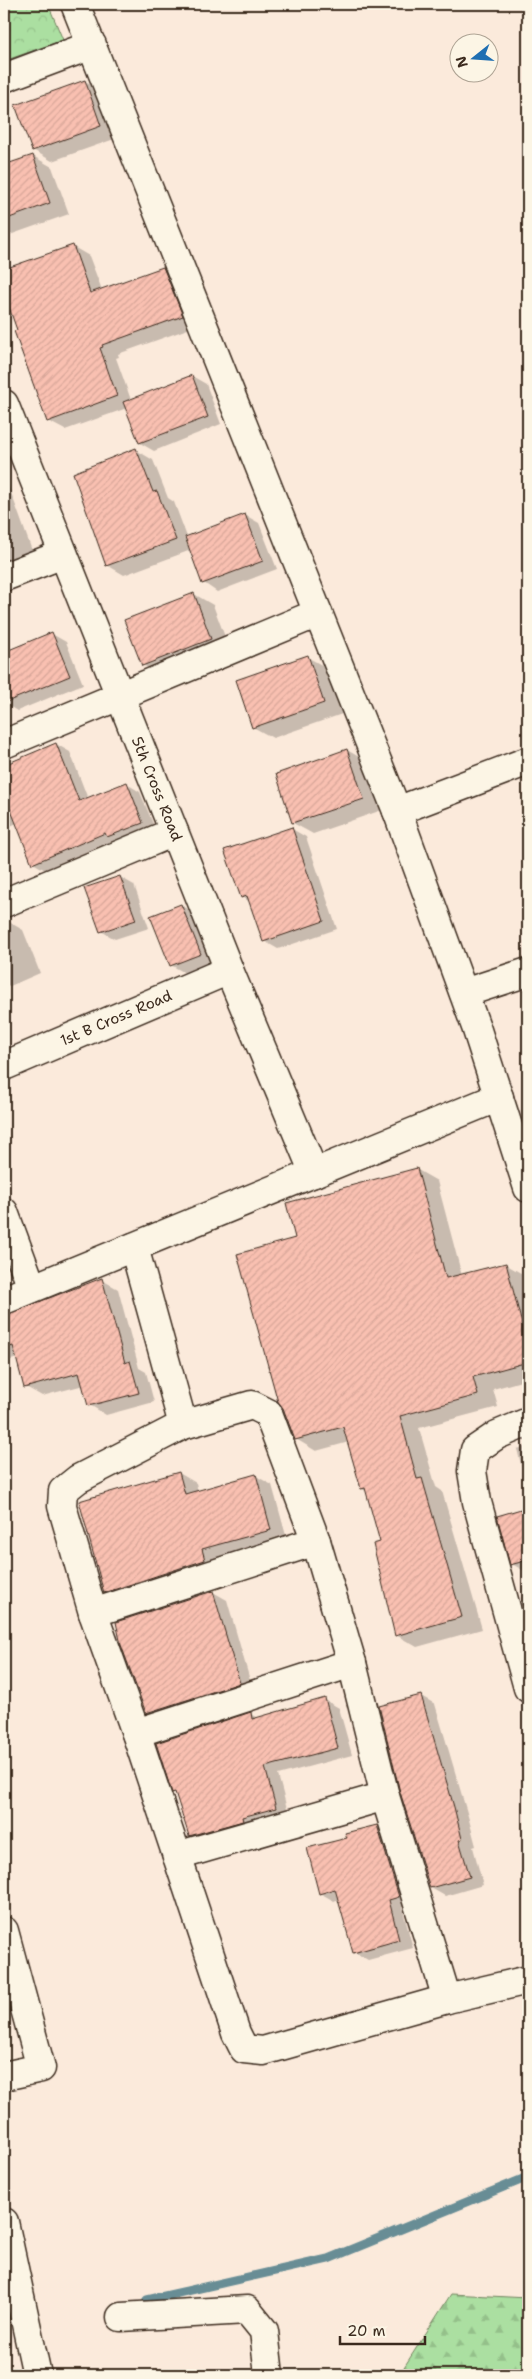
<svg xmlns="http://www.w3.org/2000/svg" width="532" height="2379" viewBox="0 0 532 2379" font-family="'Shantell Sans',sans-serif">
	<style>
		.forest { fill: url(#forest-firs); stroke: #738460 }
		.park { fill: url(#park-crowns); stroke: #738460 }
		.shadow { fill: #0003 }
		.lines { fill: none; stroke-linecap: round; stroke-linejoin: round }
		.stream { stroke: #678d95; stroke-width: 9 }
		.building { fill: url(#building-hatch); stroke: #3b2a1e }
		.minor-casing { stroke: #3b2a1e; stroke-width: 31 }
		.minor { stroke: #fcf5e5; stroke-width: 28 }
		.labels { text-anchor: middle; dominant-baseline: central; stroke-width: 4; stroke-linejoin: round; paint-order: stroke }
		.street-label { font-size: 15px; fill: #3b2a1e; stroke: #fcf5e5 }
	</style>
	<defs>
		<pattern id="forest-firs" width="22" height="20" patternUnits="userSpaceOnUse" patternTransform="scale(1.25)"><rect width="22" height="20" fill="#abdfa1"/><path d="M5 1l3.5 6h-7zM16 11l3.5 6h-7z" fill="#94c08a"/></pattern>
		<pattern id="park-crowns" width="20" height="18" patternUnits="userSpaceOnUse" patternTransform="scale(1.25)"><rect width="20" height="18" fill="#abdfa1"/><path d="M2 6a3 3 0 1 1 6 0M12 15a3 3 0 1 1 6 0" fill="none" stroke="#94c08a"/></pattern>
		<pattern id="building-hatch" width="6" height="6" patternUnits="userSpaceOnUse" patternTransform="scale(1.25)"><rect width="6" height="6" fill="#f9c0b1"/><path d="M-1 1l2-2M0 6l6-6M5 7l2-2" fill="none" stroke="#d6a598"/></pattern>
	</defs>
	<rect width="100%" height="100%" fill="#fbeadb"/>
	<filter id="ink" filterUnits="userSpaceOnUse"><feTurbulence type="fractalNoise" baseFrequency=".02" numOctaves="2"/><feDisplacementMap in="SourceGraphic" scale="10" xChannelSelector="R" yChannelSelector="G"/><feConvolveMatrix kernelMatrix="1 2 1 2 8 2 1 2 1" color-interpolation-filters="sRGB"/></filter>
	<g filter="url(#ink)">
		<!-- forest -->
		<path class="forest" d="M451,2294L528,2298V2375H399Z"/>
		<!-- park -->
		<path class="park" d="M4,4H48L63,40L4,61Z"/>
		<!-- shadow -->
		<g class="shadow">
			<path d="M85,81L104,92L120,137L52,161L33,150Z"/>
			<path d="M33,156L52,167L69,214L4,237V167Z"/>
			<path d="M72,246L89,256L102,290L163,268L180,278L199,325L118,354L119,357L116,358L131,400L192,376L206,384L221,424L154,451L140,443L127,408L65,430L48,421L4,290V270Z"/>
			<path d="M136,450L153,460L168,498L174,502L187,537L245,515L259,523L277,569L217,592L204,583L191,550L124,575L107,565Z"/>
			<path d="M4,473L35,559L4,570Z"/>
			<path d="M194,594L213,605L230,650L162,676L143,665Z"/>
			<path d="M52,634L66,642L83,684L17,711L4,703V653Z"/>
			<path d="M307,657L327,668L342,714L273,738L253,727Z"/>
			<path d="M56,744L70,752L88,799L127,784L140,792L156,831L47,871L33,863L17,823L4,829V767Z"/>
			<path d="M347,750L366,761L382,810L313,834L293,823Z"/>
			<path d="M292,829L306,837L337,929L278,949L264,941L250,902L242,897Z"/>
			<path d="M120,877L134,885L149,928L115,939L101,931Z"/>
			<path d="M181,905L195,913L214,962L185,973L171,965Z"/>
			<path d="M9,922L23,930L40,973L10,986L4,984V924Z"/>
			<path d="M416,1169L437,1181L462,1276L505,1264L526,1276L528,1285V1379L493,1389L498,1407L419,1428L436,1487L442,1491L482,1629L417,1647L396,1635L381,1543L368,1492L362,1489L349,1442L316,1451L296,1439L297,1239Z"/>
			<path d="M102,1280L118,1289L139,1368L146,1372L154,1402L106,1415L90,1405L84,1385L42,1396L26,1387L18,1358L4,1362V1315L10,1316Z"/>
			<path d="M528,1446V1491L517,1449Z"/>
			<path d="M179,1473L196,1483L198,1491L256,1476L272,1485L287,1539L218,1558L221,1570L122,1602L105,1592Z"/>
			<path d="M528,1508V1573L512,1564L498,1516Z"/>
			<path d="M213,1592L227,1600L253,1691L161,1721L147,1713Z"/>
			<path d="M421,1696L435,1704L468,1816L476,1846L473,1847L483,1885L445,1896L431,1888Z"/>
			<path d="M325,1700L339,1708L352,1755L278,1775L289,1816L204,1844L190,1836L177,1794L173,1792L250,1714L258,1718Z"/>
			<path d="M377,1826L391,1834L413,1904L402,1907L413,1948L368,1960L354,1952L339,1899L334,1901L320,1893L348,1839Z"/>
		</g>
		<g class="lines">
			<!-- stream -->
			<path class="stream" d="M147,2300L328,2259L528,2177"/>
		</g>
		<!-- building -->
		<g class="building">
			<path d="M85,80L101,126L32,151L15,105Z"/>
			<path d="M33,155L50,203L4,220V165Z"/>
			<path d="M73,245L90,293L163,267L183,316L102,345L103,347L100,348L117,396L47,422L14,331L17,330L4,293V269Z"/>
			<path d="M192,375L208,417L139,443L123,402Z"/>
			<path d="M136,448L153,492L157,491L176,540L106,566L73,473Z"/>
			<path d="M245,514L263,561L202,584L185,537Z"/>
			<path d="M194,593L211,639L142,666L124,620Z"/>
			<path d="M52,632L70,676L4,703V652Z"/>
			<path d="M308,655L324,703L252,728L236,680Z"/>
			<path d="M56,743L79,801L127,782L143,823L107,837L105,833L32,864L10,808L4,811V765Z"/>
			<path d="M347,749L364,799L292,823L276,774Z"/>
			<path d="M292,827L324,921L263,942L247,896L241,898L224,850Z"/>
			<path d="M120,876L136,920L100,932L84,888Z"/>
			<path d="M181,904L201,954L170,966L150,916Z"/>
			<path d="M417,1168L446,1278L506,1263L528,1347V1362L473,1377L478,1395L400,1416L417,1479L422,1478L462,1617L395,1636L373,1544L380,1542L365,1488L361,1489L343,1427L295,1440L283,1408L278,1402L237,1254L295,1238L286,1203Z"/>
			<path d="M102,1278L125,1363L130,1361L139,1393L88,1406L79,1373L24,1388L13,1346L4,1349V1315Z"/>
			<path d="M179,1472L185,1494L256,1474L271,1530L202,1549L205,1560L104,1593L79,1501Z"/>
			<path d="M528,1507V1560L510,1565L497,1516Z"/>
			<path d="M213,1591L240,1683L146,1713L121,1645L116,1622Z"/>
			<path d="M421,1695L454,1807L462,1839L459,1840L470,1877L430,1888L400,1792L379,1706Z"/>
			<path d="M325,1698L338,1748L265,1767L276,1808L242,1817L243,1821L189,1836L175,1792L172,1793L156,1743L251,1712L252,1719Z"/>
			<path d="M377,1825L399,1897L389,1900L399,1940L353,1953L335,1889L319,1894L307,1848L347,1838L345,1833Z"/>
		</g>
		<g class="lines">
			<defs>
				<g id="minor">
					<path d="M75,4L397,811L476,1027L528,1188"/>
					<path d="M4,78L92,45"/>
					<path d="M4,404L229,970L314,1173"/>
					<path d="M4,577L63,554"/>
					<path d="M4,744L318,613"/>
					<path d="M397,811L528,761"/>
					<path d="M4,903L174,832"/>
					<path d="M464,993L528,972"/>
					<path d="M4,1066L229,970"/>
					<path d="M4,1212L32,1288"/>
					<path d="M4,1300L499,1097"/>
					<path d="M528,1422L497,1435L475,1450L472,1471L477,1502L528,1688"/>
					<path d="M183,1425L252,1405L268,1413L316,1541L352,1663L385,1796L447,1999"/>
					<path d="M316,1541L93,1613L136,1733L236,2033L244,2049L263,2051L447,1999L528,1980"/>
					<path d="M93,1613L62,1506L63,1491L78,1479L183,1425L134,1247"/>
					<path d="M136,1733L352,1663"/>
					<path d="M177,1856L385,1796"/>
					<path d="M4,1931L41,2068L4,2076"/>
					<path d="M4,2222L37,2375"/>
					<path d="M121,2317L247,2310L264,2331L269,2375"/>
				</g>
			</defs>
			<!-- minor casing -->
			<use href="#minor" class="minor-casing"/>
			<!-- minor -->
			<use href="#minor" class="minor"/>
		</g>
	</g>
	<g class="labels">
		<!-- street labels -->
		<g class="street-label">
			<text transform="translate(157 789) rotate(68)">5th Cross Road</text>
			<text transform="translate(116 1018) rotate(-23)">1st B Cross Road</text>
		</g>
	</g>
	<!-- margin -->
	<rect width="532" height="2379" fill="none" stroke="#fcf5e5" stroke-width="20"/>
	<rect x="10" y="10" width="512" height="2359" fill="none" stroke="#3b2a1e" stroke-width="2" filter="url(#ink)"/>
	<!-- north arrow -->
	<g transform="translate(474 58) rotate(253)"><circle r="24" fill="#fcf5e5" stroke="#afa495"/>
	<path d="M0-4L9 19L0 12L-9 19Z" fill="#1f6fb2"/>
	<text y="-8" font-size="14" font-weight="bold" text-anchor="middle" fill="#3b2a1e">N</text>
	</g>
	<!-- scale -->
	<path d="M340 2336v8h85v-8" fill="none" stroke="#3b2a1e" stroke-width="2.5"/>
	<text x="347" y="2336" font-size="15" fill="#3b2a1e" stroke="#fcf5e5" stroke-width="4" paint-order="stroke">20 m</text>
</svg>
